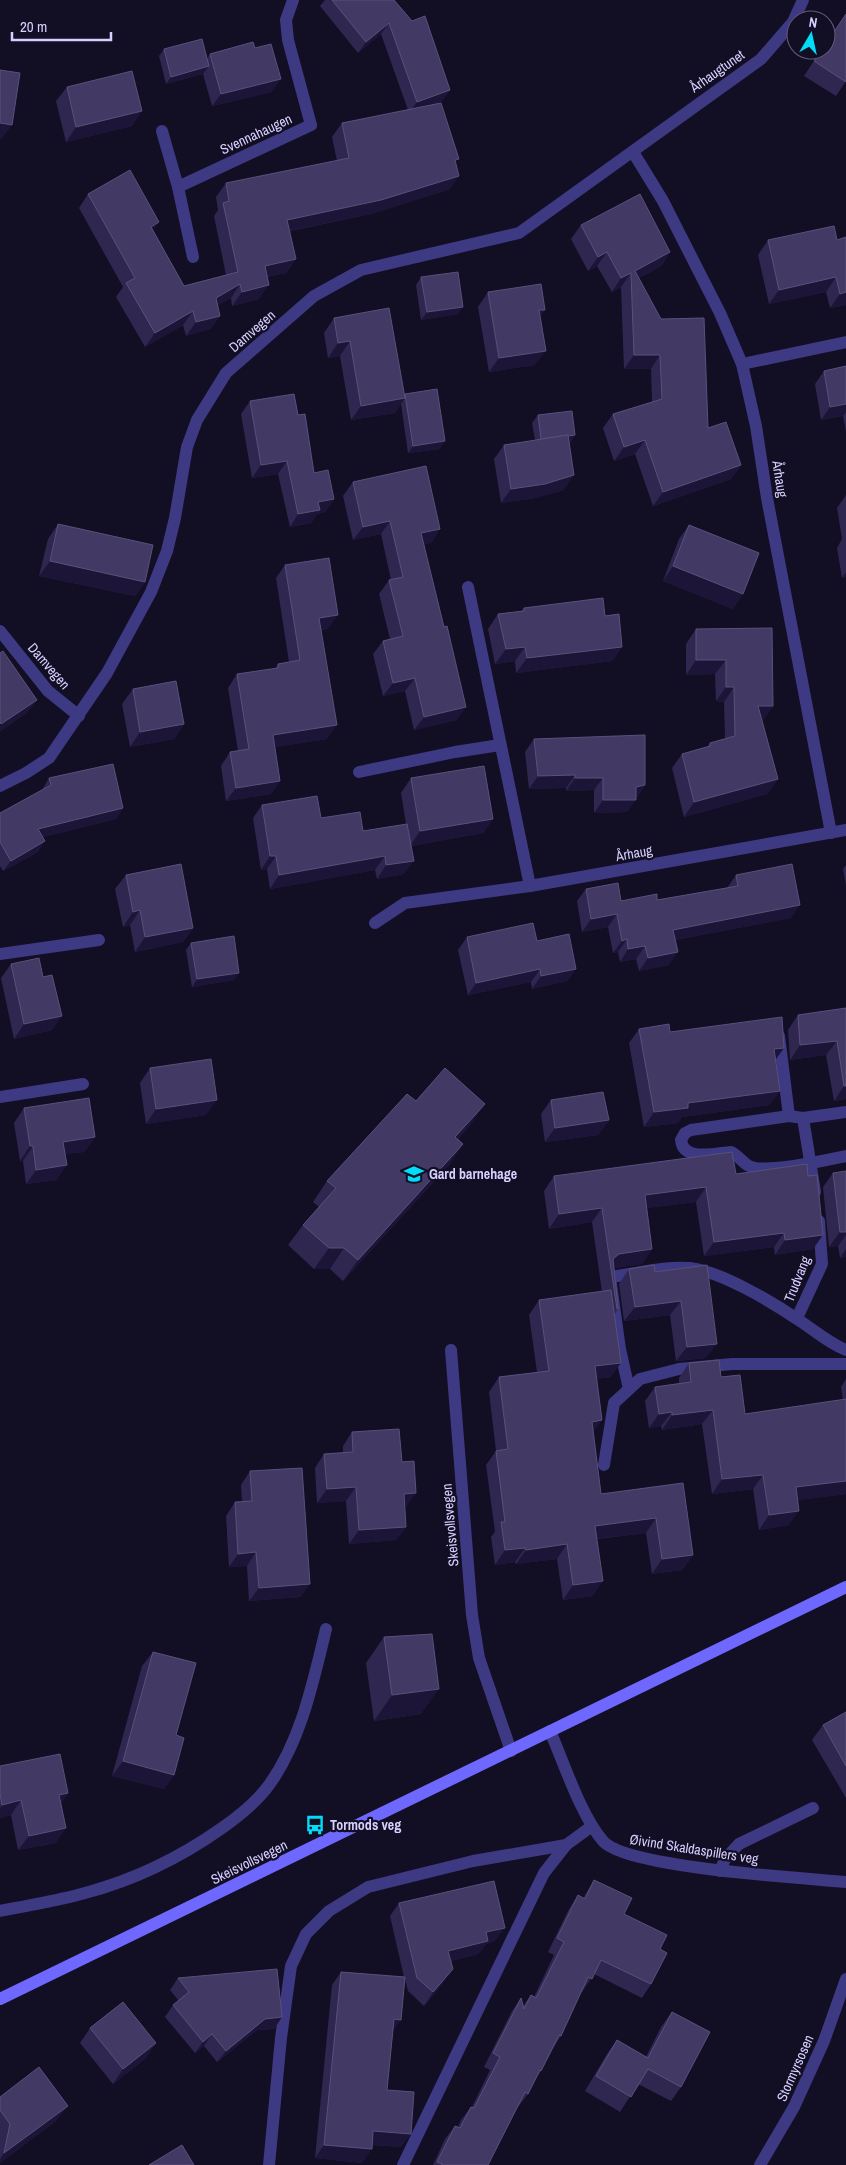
<svg xmlns="http://www.w3.org/2000/svg" width="846" height="2165" viewBox="0 0 846 2165" font-family="'Archivo Narrow',sans-serif">
	<style>
		.lines { fill: none; stroke-linecap: round; stroke-linejoin: round }
		.lane { stroke: #3d3982; stroke-width: 12 }
		.street { stroke: #3d3982; stroke-width: 12 }
		.secondary { stroke: #6f68fe; stroke-width: 12 }
		.wall { fill: #302751 }
		.shaded-wall { fill: #1c1537 }
		.building { fill: #423964; stroke: #59517c }
		.labels { text-anchor: middle; dominant-baseline: central; stroke-width: 4.5; stroke-linejoin: round; paint-order: stroke }
		.street-label { font-size: 14px; fill: #d7d0ff; stroke: #120e23 }
		.poi-label { font-size: 14px; font-weight: bold; fill: #d7d0ff; stroke: #120e23; text-anchor: start }
	</style>
	<rect width="100%" height="100%" fill="#120e23"/>
	<g class="lines">
		<!-- lane -->
		<g class="lane">
			<path d="M0,631L48,691L79,716"/>
			<path d="M779,1036L789,1116"/>
			<path d="M846,1112L803,1118L789,1116L691,1130L685,1133L681,1140C683,1162 716,1153 731,1152C738,1155 743,1163 749,1166C765,1174 827,1160 846,1156"/>
			<path d="M803,1118L815,1192"/>
			<path d="M797,1318L822,1264L819,1221"/>
			<path d="M629,1389L620,1349L610,1277C636,1274 664,1266 690,1268C720,1271 772,1302 797,1319C813,1329 828,1343 846,1350"/>
			<path d="M604,1465L614,1403L640,1379L679,1369L732,1364H846"/>
			<path d="M720,1871L725,1859L739,1844L813,1808"/>
		</g>
		<!-- street -->
		<g class="street">
			<path d="M162,131L178,187L193,257"/>
			<path d="M633,152L663,201L720,313L742,364L756,426L767,498L831,833"/>
			<path d="M178,187L311,125L288,40L286,20L293,0"/>
			<path d="M742,364L846,342"/>
			<path d="M468,587L530,886L846,830"/>
			<path d="M359,772L455,752L500,745"/>
			<path d="M0,786L26,773L49,758L107,673L151,592L167,551L175,518L187,447L197,420L226,373L314,296L361,270L519,233L761,59L793,22L803,0"/>
			<path d="M375,923L405,903L530,886"/>
			<path d="M0,954L99,940"/>
			<path d="M0,1097L83,1084"/>
			<path d="M451,1350L472,1615L479,1658L511,1751"/>
			<path d="M550,1731C564,1763 581,1816 603,1841C626,1868 804,1878 846,1882"/>
			<path d="M0,1911C28,1905 58,1901 85,1893C134,1880 181,1857 222,1828C239,1816 256,1803 269,1785C301,1741 313,1682 326,1629"/>
			<path d="M269,2165L281,2038L291,1966L306,1934L329,1911L368,1887L473,1861L566,1845"/>
			<path d="M403,2165L544,1873L566,1845L592,1826"/>
			<path d="M760,2165L794,2107L824,2041L846,1979"/>
		</g>
		<!-- secondary -->
		<path class="secondary" d="M0,1999L846,1587"/>
	</g>
	<!-- wall -->
	<g class="wall">
		<path d="M325,0H394L450,90L442,101L432,105L456,164L450,189L371,214L290,231L296,259L286,273L267,277L259,299L232,306L231,298L217,305L220,316L210,329L186,336L183,325L145,347L116,297L123,287L79,208L88,194L153,230L184,286L226,275L214,216L218,210L216,197L226,183L337,161L332,137L342,123L408,110L381,34L358,53L320,6Z"/>
		<path d="M846,13V81L836,96L804,76L821,50H826V43Z"/>
		<path d="M255,48L272,92L212,106L203,74L166,84L159,56L164,49L207,59L210,54Z"/>
		<path d="M67,87L132,126L66,142L56,101Z"/>
		<path d="M581,225L670,252L661,266L639,278L708,428L741,465L731,479L653,506L635,454L614,461L603,428L613,414L652,402L651,369H624L621,287L612,292L597,266L588,271L571,239Z"/>
		<path d="M846,237V305L830,308L826,292L769,304L758,255L768,240H837Z"/>
		<path d="M421,277L458,314L421,320L416,285Z"/>
		<path d="M488,292L545,310L540,316L535,365L489,372L478,307Z"/>
		<path d="M334,318L404,395L405,394L440,449L408,453L401,404L395,413L351,420L340,356L328,358L324,333Z"/>
		<path d="M846,366V432L843,416L821,420L815,384L824,371Z"/>
		<path d="M250,401L298,415L314,473L334,499L325,512L317,514L311,523L290,527L278,474L252,478L241,414Z"/>
		<path d="M538,415L575,435L570,443H569L564,490L535,498L501,503L494,459L504,445L535,440L532,423Z"/>
		<path d="M353,482L440,529L431,543L423,544L457,720L414,730L405,691L383,696L373,654L383,641L390,639L379,594L389,580H391L381,534L353,540L343,496Z"/>
		<path d="M846,495V577L842,578L837,548L842,539L837,508Z"/>
		<path d="M58,524L145,582L135,596L39,576L48,539Z"/>
		<path d="M689,525L733,609L663,581L679,539Z"/>
		<path d="M285,565L329,628L321,630L327,739L275,747L280,781L271,794L226,801L221,766L230,752L238,751L228,688L237,674L275,669L278,664L289,662L276,578Z"/>
		<path d="M524,608L605,616L622,647L612,661L516,673L515,661L495,664L488,629L498,614L521,611Z"/>
		<path d="M696,629L773,706L763,720L762,721L778,779L767,794L684,817L672,768L682,754L707,747L710,743L725,739L724,702L716,701L715,674L686,675V644Z"/>
		<path d="M133,689L184,724L174,739L130,747L122,704Z"/>
		<path d="M534,739L645,785L636,798L627,812L594,813V790L566,791V788L529,789L525,752Z"/>
		<path d="M49,778L123,808L116,819L43,837L38,852L3,871L0,866V813L42,790Z"/>
		<path d="M411,778L493,819L483,833L411,846L404,874L377,879L375,870L270,889L267,869L261,870L253,818L262,805L321,818L363,831L406,824L401,793Z"/>
		<path d="M846,865V885L843,869Z"/>
		<path d="M126,875L193,928L183,942L135,952L130,925L123,927L115,889Z"/>
		<path d="M736,875L791,918L675,940L669,965L639,971L636,959L620,962L618,952L613,953L608,927L582,932L577,901L586,889L621,901L657,900L727,888Z"/>
		<path d="M467,937L537,941L576,969L567,981L532,989L531,982L468,995L458,950Z"/>
		<path d="M191,943L234,980L192,987L186,950Z"/>
		<path d="M11,964L43,977L52,1030L14,1039L1,978Z"/>
		<path d="M846,1008V1099L834,1101L826,1055L790,1060L788,1030L798,1015Z"/>
		<path d="M639,1029L670,1032L775,1060L780,1091L769,1105L682,1117L678,1123L644,1127L629,1043Z"/>
		<path d="M150,1068L206,1115L146,1124L140,1083Z"/>
		<path d="M551,1100L609,1120L598,1135L545,1142L541,1114Z"/>
		<path d="M416,1101L471,1124L458,1139L463,1144L449,1165L343,1281L330,1269H314L288,1245L303,1225L319,1207L313,1202L327,1181Z"/>
		<path d="M24,1108L95,1137L84,1152L65,1154L57,1180L26,1184L23,1161H20L14,1123Z"/>
		<path d="M846,1171V1257L840,1258L838,1246L829,1247L823,1187L833,1173Z"/>
		<path d="M736,1174L813,1249L775,1255L774,1247L704,1256L696,1202L646,1208L652,1249L642,1264L614,1268L618,1308L615,1314L611,1377L596,1379L602,1420L593,1432L601,1494L683,1483L693,1555L682,1570L652,1574L646,1533L597,1539L593,1596L563,1600L557,1559L516,1564L515,1562L495,1565L491,1537L495,1532L486,1465L496,1451L489,1392L499,1377L537,1372L529,1315L539,1300L602,1292L592,1222L549,1229L544,1191L554,1176Z"/>
		<path d="M707,1265L706,1358L676,1361L670,1315L624,1321L619,1284L629,1269L655,1272Z"/>
		<path d="M689,1363L721,1377L745,1414L843,1400L841,1387L846,1379V1494L798,1500L789,1525L759,1530L753,1489L712,1494L702,1424L662,1430L661,1426L649,1428L645,1401L655,1387L679,1383V1378Z"/>
		<path d="M352,1432L402,1462L406,1507H404L406,1527L396,1540L349,1544L346,1501L317,1503L315,1468L324,1454L343,1453V1446Z"/>
		<path d="M250,1471L310,1584L300,1597L249,1601L247,1566L229,1567L226,1516L235,1502H242L241,1485Z"/>
		<path d="M384,1637L421,1714L374,1721L366,1663Z"/>
		<path d="M153,1652L176,1735L174,1775L164,1789L112,1776L142,1666Z"/>
		<path d="M846,1712V1798L812,1740L823,1725Z"/>
		<path d="M0,1766L68,1793L61,1803L56,1843L18,1850L11,1815L0,1818Z"/>
		<path d="M594,1880L624,1914L660,1949L651,1984L642,1998L594,1974L582,1992H581L561,2036L555,2045L541,2071L534,2082L528,2094L518,2107H517L488,2165H433L445,2139L455,2126L458,2127L461,2120L471,2107H472L490,2070L484,2067L512,2011L521,1998L523,2006L531,1995L534,1997L554,1955L548,1952L569,1909L578,1895L583,1898Z"/>
		<path d="M399,1903L495,1941L486,1944L478,1954L451,1961L443,1983L424,2006L408,1991L405,1979L393,2032L387,2090L401,2147L372,2145L362,2163L315,2158L332,1985L341,1972L404,1977L390,1916Z"/>
		<path d="M178,1978L282,2017L274,2029L257,2030L217,2062L204,2046L195,2053L165,2017L173,2005L179,2001L170,1990Z"/>
		<path d="M672,2012L681,2087L671,2101L638,2084L620,2112L585,2091L607,2054L617,2040L646,2057L661,2027Z"/>
		<path d="M90,2028L146,2058L113,2084L80,2043Z"/>
		<path d="M0,2097L57,2120L0,2163Z"/>
	</g>
	<!-- shaded-wall -->
	<g class="shaded-wall">
		<path d="M389,23L381,34L358,53L366,42Z"/>
		<path d="M209,66L203,74L166,84L171,77Z"/>
		<path d="M281,79L272,92L212,106L221,94Z"/>
		<path d="M450,90L442,101L409,113L417,102Z"/>
		<path d="M142,111L132,126L66,142L76,127Z"/>
		<path d="M0,123L12,125L1,140L0,139Z"/>
		<path d="M459,176L450,189L371,214L278,233L287,220Z"/>
		<path d="M159,222L149,236L151,227Z"/>
		<path d="M607,252L597,266L588,271L598,257Z"/>
		<path d="M670,252L661,266L631,282L635,271Z"/>
		<path d="M296,259L286,273L256,279L265,266Z"/>
		<path d="M631,273L621,287L612,292L621,278Z"/>
		<path d="M836,277L826,292L769,304L779,290Z"/>
		<path d="M240,284L231,298L206,312L216,298Z"/>
		<path d="M269,285L259,299L232,306L242,292Z"/>
		<path d="M846,292V305L830,308L840,294Z"/>
		<path d="M463,307L458,314L421,320L427,312Z"/>
		<path d="M539,310H545L535,324Z"/>
		<path d="M193,311L183,325L145,347L155,333Z"/>
		<path d="M220,316L210,329L186,336L196,322Z"/>
		<path d="M350,341L340,356L328,358L338,343Z"/>
		<path d="M546,351L535,365L489,372L499,358Z"/>
		<path d="M634,355H660L651,369H624Z"/>
		<path d="M405,398L395,413L351,420L361,406Z"/>
		<path d="M846,404V412L843,416L821,420L830,407Z"/>
		<path d="M575,435L570,443L536,448L541,440Z"/>
		<path d="M645,440L635,454L614,461L624,447Z"/>
		<path d="M445,441L440,449L408,453L413,446Z"/>
		<path d="M287,461L278,474L252,478L261,465Z"/>
		<path d="M741,465L731,479L653,506L663,492Z"/>
		<path d="M574,475L564,490L535,498L501,503L511,489Z"/>
		<path d="M334,499L325,512L317,514L311,523L290,527L298,514L318,502Z"/>
		<path d="M390,521L381,534L353,540L363,527Z"/>
		<path d="M440,529L431,543L411,547L421,533Z"/>
		<path d="M50,561L145,582L135,596L39,576Z"/>
		<path d="M673,566L743,594L733,609L663,581Z"/>
		<path d="M846,572V577L842,578Z"/>
		<path d="M338,615L329,628L310,631L319,618Z"/>
		<path d="M525,647L515,661L495,664L506,649Z"/>
		<path d="M622,647L612,661L516,673L527,658Z"/>
		<path d="M696,660H726L715,674L686,675Z"/>
		<path d="M415,678L405,691L383,696L393,683Z"/>
		<path d="M726,687H734L724,702L716,701Z"/>
		<path d="M37,700L27,713L0,732V726L1,724Z"/>
		<path d="M758,706H773L763,720L748,721Z"/>
		<path d="M466,707L457,720L414,730L424,717Z"/>
		<path d="M184,724L174,739L130,747L140,732Z"/>
		<path d="M337,725L327,739L264,749L273,735Z"/>
		<path d="M575,775L566,788L529,789L538,776Z"/>
		<path d="M575,778H603L594,790L566,791Z"/>
		<path d="M778,779L767,794L684,817L694,802Z"/>
		<path d="M280,781L271,794L226,801L236,788Z"/>
		<path d="M645,785L636,797L628,800H636L627,812L594,813L603,800L636,787Z"/>
		<path d="M123,808L116,819L31,840L38,829Z"/>
		<path d="M493,819L483,833L410,846L420,831Z"/>
		<path d="M45,841L38,852L3,871L11,861Z"/>
		<path d="M270,856H276L267,869L261,870Z"/>
		<path d="M385,856L375,870L270,889L279,875Z"/>
		<path d="M414,861L404,874L377,879L386,865Z"/>
		<path d="M800,905L791,918L664,942L673,930Z"/>
		<path d="M140,910L130,925L123,927L133,912Z"/>
		<path d="M617,914L608,927L582,932L591,919Z"/>
		<path d="M193,928L183,942L135,952L145,937Z"/>
		<path d="M627,939L618,952L613,953L622,941Z"/>
		<path d="M645,946L636,959L620,962L628,949Z"/>
		<path d="M678,952L669,965L639,971L648,958Z"/>
		<path d="M540,969L531,982L468,995L476,983Z"/>
		<path d="M576,969L567,981L532,989L541,976Z"/>
		<path d="M239,973L234,980L192,987L197,979Z"/>
		<path d="M62,1016L52,1030L14,1039L24,1024Z"/>
		<path d="M837,1041L826,1055L790,1060L800,1045Z"/>
		<path d="M784,1048L774,1062V1049Z"/>
		<path d="M844,1086H846V1099L834,1101Z"/>
		<path d="M780,1091L769,1105L682,1117L678,1123L644,1127L654,1112L688,1103Z"/>
		<path d="M217,1100L206,1115L146,1124L156,1109Z"/>
		<path d="M485,1104L471,1124L441,1158L455,1137Z"/>
		<path d="M609,1120L598,1135L545,1142L555,1128Z"/>
		<path d="M95,1137L84,1152L53,1156L63,1142Z"/>
		<path d="M463,1144L449,1165L343,1281L358,1260Z"/>
		<path d="M30,1146H33L23,1161H20Z"/>
		<path d="M67,1165L57,1180L26,1184L36,1170Z"/>
		<path d="M706,1187L696,1202L634,1210L645,1195Z"/>
		<path d="M602,1208L592,1222L549,1229L559,1214Z"/>
		<path d="M840,1232H846V1235L838,1246L829,1247Z"/>
		<path d="M784,1233L774,1247L704,1256L714,1242Z"/>
		<path d="M823,1235L813,1249L775,1255L785,1240Z"/>
		<path d="M329,1248H344L330,1269H314Z"/>
		<path d="M652,1249L642,1264L611,1269L613,1259L619,1254Z"/>
		<path d="M846,1249V1257L840,1258Z"/>
		<path d="M681,1301L670,1315L624,1321L635,1307Z"/>
		<path d="M717,1344L706,1358L676,1361L687,1347Z"/>
		<path d="M621,1363L611,1377L584,1381L595,1366Z"/>
		<path d="M713,1410L702,1424L662,1430L672,1415Z"/>
		<path d="M672,1412L661,1426L649,1428L659,1414Z"/>
		<path d="M602,1420L591,1435L592,1422Z"/>
		<path d="M763,1475L753,1489L712,1494L722,1479Z"/>
		<path d="M846,1481V1494L786,1502L796,1487Z"/>
		<path d="M356,1487L346,1501L317,1503L327,1489Z"/>
		<path d="M416,1493L406,1507L394,1508L404,1494Z"/>
		<path d="M799,1511L789,1525L759,1530L769,1515Z"/>
		<path d="M656,1518L646,1533L585,1540L595,1526Z"/>
		<path d="M406,1527L396,1540L349,1544L359,1530Z"/>
		<path d="M567,1544L557,1559L516,1564L526,1550Z"/>
		<path d="M525,1548L515,1562L495,1565L505,1550Z"/>
		<path d="M256,1552L247,1566L229,1567L238,1554Z"/>
		<path d="M693,1555L682,1570L652,1574L662,1559Z"/>
		<path d="M603,1581L593,1596L563,1600L573,1585Z"/>
		<path d="M310,1584L300,1597L249,1601L259,1588Z"/>
		<path d="M439,1689L421,1714L374,1721L392,1695Z"/>
		<path d="M123,1761L174,1775L164,1789L112,1776Z"/>
		<path d="M68,1793L58,1807L59,1795Z"/>
		<path d="M21,1800L11,1815L0,1818V1808L2,1805Z"/>
		<path d="M66,1828L56,1843L18,1850L29,1836Z"/>
		<path d="M505,1928L495,1941L486,1944L478,1954L439,1964L448,1951L486,1932Z"/>
		<path d="M453,1969L443,1983L424,2006L433,1992Z"/>
		<path d="M282,2017L274,2029L257,2030L217,2062L226,2051L265,2019Z"/>
		<path d="M394,2019L401,2020L392,2033Z"/>
		<path d="M212,2034L204,2046L195,2053L203,2042Z"/>
		<path d="M156,2043L146,2058L113,2084L123,2069Z"/>
		<path d="M68,2106L57,2120L0,2163V2159L4,2153Z"/>
		<path d="M373,2131L411,2134L401,2147L364,2144Z"/>
		<path d="M324,2145L372,2149L362,2163L315,2158Z"/>
	</g>
	<!-- building -->
	<g class="building">
		<path d="M332,0H394L412,21L425,16L450,90L417,102L389,23L366,42Z"/>
		<path d="M846,14V82L814,61L822,50H826V44Z"/>
		<path d="M202,39L209,66L171,77L164,49Z"/>
		<path d="M253,42L255,48L271,44L281,79L221,94L210,54Z"/>
		<path d="M0,70L20,73L12,125L0,123Z"/>
		<path d="M132,71L142,111L76,127L67,87Z"/>
		<path d="M441,103L459,159L455,160L459,176L381,200L287,220L296,259L265,266L269,285L242,292L240,284L216,298L220,316L196,322L193,311L155,333L126,283L135,278L88,194L130,170L159,222L151,227L184,286L238,272L223,203L229,201L226,183L349,158L342,123Z"/>
		<path d="M640,194L670,252L635,271L661,319L704,318L708,428L726,422L741,465L663,492L645,440L624,447L613,414L662,399L660,355H634L631,273L621,278L607,252L598,257L581,225Z"/>
		<path d="M834,226L837,240L846,237V292L840,294L836,277L779,290L768,240Z"/>
		<path d="M458,272L463,307L427,312L421,277Z"/>
		<path d="M541,284L545,310H539L546,351L499,358L488,292Z"/>
		<path d="M389,308L405,398L361,406L350,341L338,343L334,318Z"/>
		<path d="M846,366V404L830,407L824,371Z"/>
		<path d="M437,389L445,441L413,446L405,394Z"/>
		<path d="M294,394L298,415L305,414L314,473L328,470L334,499L318,502L320,510L298,514L287,461L261,465L250,401Z"/>
		<path d="M572,411L575,435L568,436V435L541,439L538,415Z"/>
		<path d="M568,435L574,475L545,484L511,489L504,445Z"/>
		<path d="M426,466L440,529L421,533L444,627L447,626L466,707L424,717L415,678L393,683L383,641L403,636L389,580L403,577L390,521L363,527L353,482Z"/>
		<path d="M58,524L153,545L145,582L50,561Z"/>
		<path d="M689,525L759,553L743,594L673,566Z"/>
		<path d="M329,558L338,615L319,618L337,725L273,735L280,781L236,788L230,752L249,749L237,674L278,668V664L300,660L285,565Z"/>
		<path d="M603,598L605,616L619,614L622,647L527,658L525,647L506,649L498,614L524,611V608Z"/>
		<path d="M772,628L773,706H758L778,779L694,802L682,754L710,746V743L735,736L734,687H726V660H696V629Z"/>
		<path d="M3,651L37,700L1,724L0,723V653Z"/>
		<path d="M176,681L184,724L140,732L133,689Z"/>
		<path d="M645,735V785L636,787V800H603V778H575V775L538,776L534,739Z"/>
		<path d="M113,764L123,808L38,829L45,841L11,861L0,842V813L51,785L49,778Z"/>
		<path d="M484,766L493,819L420,831L411,778Z"/>
		<path d="M317,796L321,818L360,812L363,831L407,824L414,861L386,865L385,856L279,875L276,856H270L262,805Z"/>
		<path d="M181,864L193,928L145,937L140,910L133,912L126,875Z"/>
		<path d="M792,864L800,905L673,930L678,952L648,958L645,946L628,949L627,939L622,941L617,914L591,919L586,889L618,883L621,901L657,894V900L738,886L736,875Z"/>
		<path d="M533,923L537,941L569,934L576,969L541,976L540,969L476,983L467,937Z"/>
		<path d="M234,936L239,973L197,979L191,943Z"/>
		<path d="M39,958L43,977L52,975L62,1016L24,1024L11,964Z"/>
		<path d="M846,1008V1086H844L837,1041L800,1045L798,1015Z"/>
		<path d="M782,1017L784,1048L774,1049L780,1091L688,1103V1108L654,1112L639,1029L669,1024L670,1032Z"/>
		<path d="M211,1059L217,1100L156,1109L150,1068Z"/>
		<path d="M445,1068L485,1104L455,1137L463,1144L358,1260L344,1248H329L303,1225L336,1188L327,1181L407,1094L416,1101Z"/>
		<path d="M603,1092L609,1120L555,1128L551,1100Z"/>
		<path d="M89,1098L95,1137L63,1142L67,1165L36,1170L33,1146H30L24,1108Z"/>
		<path d="M732,1152L736,1174L807,1164L808,1176L817,1175L823,1235L785,1240L784,1233L714,1242L706,1187L645,1195L652,1249L619,1254L613,1259L618,1308L617,1309L602,1208L559,1214L554,1176Z"/>
		<path d="M846,1171V1232H840L833,1173Z"/>
		<path d="M654,1265L655,1272L707,1265L717,1344L687,1347L681,1301L635,1307L629,1269Z"/>
		<path d="M611,1290L621,1363L595,1366L602,1420L592,1422L601,1494L683,1483L693,1555L662,1559L656,1518L595,1526L603,1581L573,1585L567,1544L526,1550L525,1548L505,1550L501,1522H505L496,1451L508,1449L499,1377L549,1371L539,1300Z"/>
		<path d="M719,1360L721,1377L740,1375L745,1414L846,1399V1481L796,1487L799,1511L769,1515L763,1475L722,1479L713,1410L672,1415V1412L659,1414L655,1387L691,1382L689,1363Z"/>
		<path d="M399,1429L402,1462L414,1461L416,1493L404,1494L406,1527L359,1530L356,1487L327,1489L324,1454L353,1452L352,1432Z"/>
		<path d="M302,1468L310,1584L259,1588L256,1552L238,1554L235,1502L252,1501L250,1471Z"/>
		<path d="M432,1634L439,1689L392,1695L384,1637Z"/>
		<path d="M153,1652L196,1663L176,1735L184,1738L174,1775L123,1761Z"/>
		<path d="M846,1712V1766L823,1725Z"/>
		<path d="M60,1754L68,1793L59,1795L66,1828L29,1836L21,1800L2,1805L0,1794V1766Z"/>
		<path d="M594,1880L632,1898L624,1914L667,1935L660,1949L667,1953L651,1984L601,1960L592,1979L588,1977L561,2036L559,2035L541,2071L540,2070L528,2094L525,2092L488,2165H442V2164L437,2162L455,2126L460,2128L471,2107L474,2108L500,2057L493,2053L521,1998L524,2009L531,1995L536,1998L564,1942L557,1938L578,1895L585,1899Z"/>
		<path d="M494,1881L505,1928L486,1932L488,1941L448,1951L453,1969L433,1992L417,1978L399,1903Z"/>
		<path d="M277,1969L282,2017L265,2019L226,2051L212,2034L203,2042L173,2005L189,1992L178,1978Z"/>
		<path d="M341,1972L405,1977L401,2020L394,2019L387,2090L414,2092L411,2134L373,2131L372,2149L324,2145Z"/>
		<path d="M123,2002L156,2043L123,2069L90,2028Z"/>
		<path d="M672,2012L710,2032L681,2087L648,2069L631,2097L596,2076L617,2040L648,2058Z"/>
		<path d="M39,2067L68,2106L4,2153L10,2124L0,2110V2097Z"/>
		<path d="M182,2145L194,2165H149Z"/>
	</g>
	<!-- icons -->
	<defs>
		<symbol id="school-bare" viewBox="-9 -9 18 18"><path d="M0-5L7-2L0 1L-7-2ZM-4 1L0 2.5L4 1V4Q0 6-4 4Z" fill="#02dcf9" stroke="#120e23" stroke-width="2.5" paint-order="stroke"/></symbol>
		<symbol id="bus-bare" viewBox="-9 -9 18 18"><path d="M-5-6H5V4H4V6H2V4H-2V6H-4V4H-5ZM-3.5-4V0h7V-4ZM-3.5 1.2v1.5H-2V1.2ZM2 1.2v1.5H3.5V1.2Z" fill="#02dcf9" stroke="#120e23" stroke-width="2.5" paint-order="stroke"/></symbol>
	</defs>
	<g fill-rule="evenodd">
		<use href="#school-bare" x="400" y="1160" width="28" height="28"/>
		<use href="#bus-bare" x="301" y="1811" width="28" height="28"/>
	</g>
	<g class="labels">
		<!-- street labels -->
		<g class="street-label">
			<text transform="translate(717 71) rotate(-35)">Århaugtunet</text>
			<text transform="translate(256 134) rotate(-25)">Svennahaugen</text>
			<text transform="translate(252 331) rotate(-41)">Damvegen</text>
			<text transform="translate(780 479) rotate(81)">Århaug</text>
			<text transform="translate(49 666) rotate(49)">Damvegen</text>
			<text transform="translate(634 853) rotate(-10)">Århaug</text>
			<text transform="translate(797 1279) rotate(-68)">Trudvang</text>
			<text transform="translate(450 1525) rotate(-95)">Skeisvollsvegen</text>
			<text transform="translate(694 1849) rotate(9)">Øivind Skaldaspillers veg</text>
			<text transform="translate(249 1862) rotate(-26)">Skeisvollsvegen</text>
			<text transform="translate(795 2068) rotate(-66)">Stormyrsosen</text>
		</g>
		<!-- poi labels -->
		<g class="poi-label">
			<text x="429" y="1174">Gard barnehage</text>
			<text x="330" y="1825">Tormods veg</text>
		</g>
	</g>
	<!-- north arrow -->
	<g transform="translate(811 35) rotate(9)"><circle r="24" fill="#120e23" stroke="#615c7b"/>
	<path d="M0-4L9 19L0 12L-9 19Z" fill="#02dcf9"/>
	<text y="-8" font-size="14" font-weight="bold" text-anchor="middle" fill="#d7d0ff">N</text>
	</g>
	<!-- scale -->
	<path d="M12 32v8h99v-8" fill="none" stroke="#d7d0ff" stroke-width="2.5"/>
	<text x="20" y="32" font-size="15" fill="#d7d0ff" stroke="#120e23" stroke-width="4" paint-order="stroke">20 m</text>
</svg>
